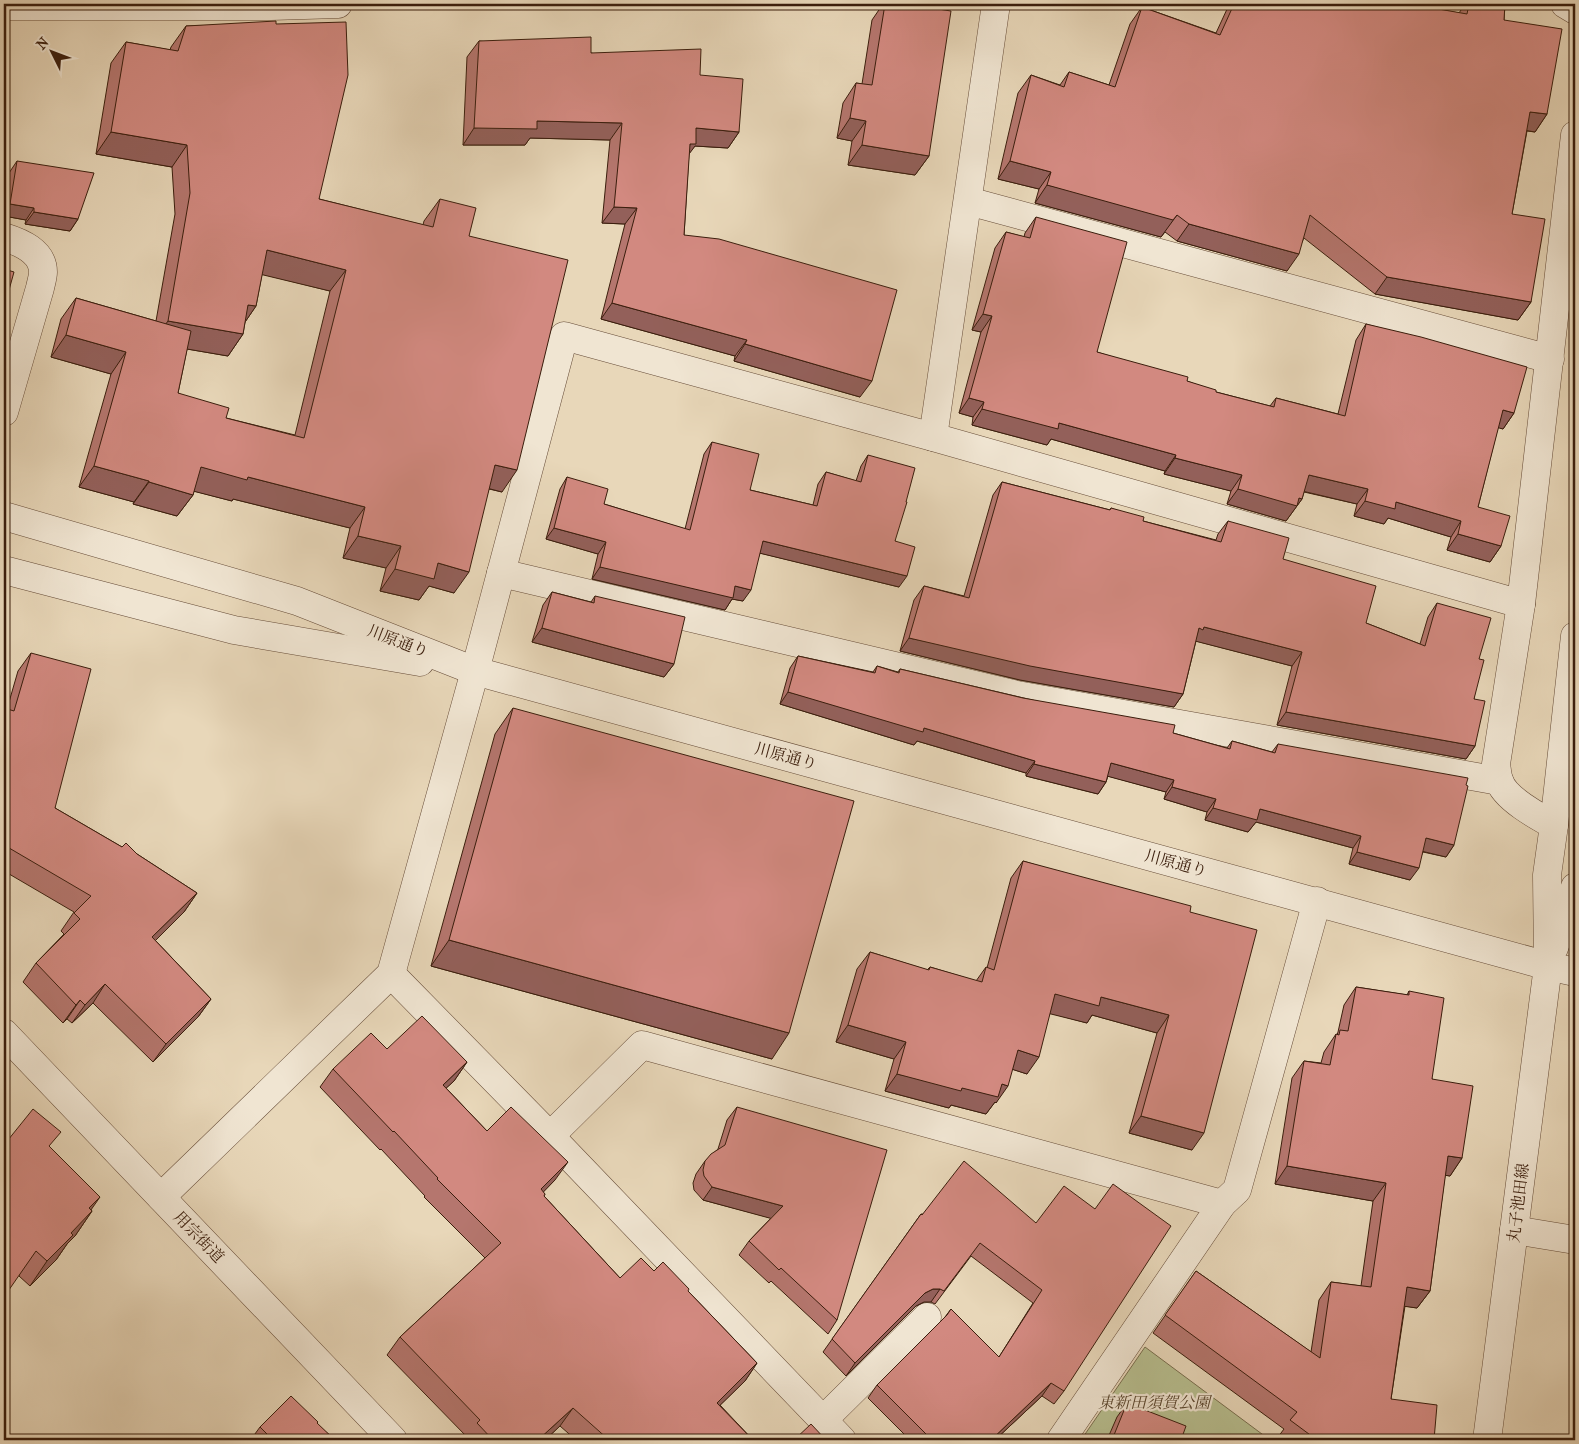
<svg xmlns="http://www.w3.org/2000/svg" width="1579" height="1444" viewBox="0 0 1579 1444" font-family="'IM FELL French Canon','Noto Serif JP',serif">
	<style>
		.green { fill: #b7be8f; stroke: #796e4e }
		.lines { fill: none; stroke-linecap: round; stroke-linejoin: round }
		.minor-casing { stroke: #664c38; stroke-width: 29 }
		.minor { stroke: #f0e5d2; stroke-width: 28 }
		.wall { fill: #b5766e; stroke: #3b1e0d; fill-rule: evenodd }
		.shaded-wall { fill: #93605a; stroke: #3b1e0d }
		.building { fill: #d28980; stroke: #3b1e0d }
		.labels { text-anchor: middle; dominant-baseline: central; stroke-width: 4.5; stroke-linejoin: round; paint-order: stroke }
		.street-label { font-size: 16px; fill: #3b1e0d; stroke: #f0e5d2 }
		.park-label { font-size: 16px; font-style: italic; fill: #5a462e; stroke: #f0e5d2 }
	</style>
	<rect width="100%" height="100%" fill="#e8d7b9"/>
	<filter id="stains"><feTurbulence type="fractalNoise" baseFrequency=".004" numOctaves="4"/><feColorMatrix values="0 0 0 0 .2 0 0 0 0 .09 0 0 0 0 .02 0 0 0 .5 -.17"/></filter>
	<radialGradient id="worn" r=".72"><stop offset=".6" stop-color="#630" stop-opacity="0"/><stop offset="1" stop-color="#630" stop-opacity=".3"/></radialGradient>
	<!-- green -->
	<path class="green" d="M1145,1347L1270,1440H1081Z"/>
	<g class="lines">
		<defs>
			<g id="minor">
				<path d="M1565,4L1575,10"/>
				<path d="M4,6H271L338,4"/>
				<path d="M968,201L1550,359"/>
				<path d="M4,237C20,242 43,251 43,272C43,277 41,283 40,288L4,412"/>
				<path d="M933,437L996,4"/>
				<path d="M4,516L297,601L475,671L1548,966L1575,972"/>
				<path d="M4,570L234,630L420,662"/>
				<path d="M501,573L1017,695L1499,781"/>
				<path d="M1554,825C1539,817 1504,798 1499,780C1497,775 1497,769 1496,764L1521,604L1575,135"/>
				<path d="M1554,948L1575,887"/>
				<path d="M391,974L550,1136L842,1440"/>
				<path d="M4,1033L393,1440"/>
				<path d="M550,1136L642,1045L1222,1204L1061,1440"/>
				<path d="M161,1197L391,974L475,671L564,336L933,437L1521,604"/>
				<path d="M1222,1204L1237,1190L1317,901"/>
				<path d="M1514,1230L1575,1240"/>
				<path d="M823,1420L927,1317"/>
				<path d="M1487,1440L1548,966L1547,875L1554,825L1575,636"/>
			</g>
		</defs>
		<!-- minor casing -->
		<use href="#minor" class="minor-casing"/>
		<!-- minor -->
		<use href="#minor" class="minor"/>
	</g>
	<!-- wall -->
	<g class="wall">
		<path d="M883,4H906L929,156L915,175L848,165L852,141L837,138L843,103L856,83L862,84L872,20Z"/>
		<path d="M1230,4H1410L1459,13L1465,4H1505L1504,20L1547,114L1535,132L1527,131L1512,214L1531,302L1518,320L1375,294L1304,238L1287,271L1177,241L1165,232L1161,237L1035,203L1039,189L998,179L1018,93L1031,75L1060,85L1069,72L1109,85L1130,24L1142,7L1216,33L1228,7Z"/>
		<path d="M276,24L319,199L423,225L424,221L440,199L469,236L502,492L489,489L454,593L429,586L419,600L380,591L386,568L343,558L350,528L233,499L232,501L194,491L193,495L177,516L133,504L134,502L79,487L111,374L51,357L61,319L76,298L156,321L175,214L172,167L96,154L111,63L126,42L170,50L171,47L186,26ZM262,274L330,291L295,435L226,418L178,393L187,349L228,356L243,334L245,322L256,306Z"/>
		<path d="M479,41L591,53L700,75L739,132L728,148L695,146L689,153L684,235L860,397L734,361L735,356L601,319L625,224L602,223L610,140L530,138L525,145H463L467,57Z"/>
		<path d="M17,161L78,219L70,231L25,224L26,220L4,216V203L9,173Z"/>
		<path d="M1036,217L1097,352L1187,381L1216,392L1270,406L1276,398L1338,414L1356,340L1366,324L1514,413L1503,429L1498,427L1478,507L1501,546L1490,562L1447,550L1451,537L1388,518L1384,524L1354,516L1357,504L1304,492L1302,499L1286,521L1227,504L1231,491L1164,474L1165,471L1051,439L1047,445L972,425L973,417L959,413L981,332L972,330L995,248L1006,232L1024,237L1025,233Z"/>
		<path d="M712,442L750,490L813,505L818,484L826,472L856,481L861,466L868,455L895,541L899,587L760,553L743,601L732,599L725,610L592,579L598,554L546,539L560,489L567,477L604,504L685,529L704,454Z"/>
		<path d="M1002,482L1110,510L1111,508L1143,521L1216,540L1218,534L1228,521L1283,559L1366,623L1420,644L1428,617L1437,603L1479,659L1474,699L1475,746L1466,759L1277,725L1292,666L1196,641L1183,694L1174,707L1020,680L900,651L914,600L924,586L964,596L993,495Z"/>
		<path d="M552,592L591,602L595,596L674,664L664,677L532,642L543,605Z"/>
		<path d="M31,653L55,808L122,847L137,854L197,893L184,912L155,940L211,999L198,1017L153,1062L93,1003L72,1023L67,1019L63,1023L23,982L36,963L64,934L61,931L74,912L4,871V708L7,709L18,671Z"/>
		<path d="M798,656L873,672L877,666L898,672L900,669L1173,733L1227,748L1232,741L1272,752L1278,744L1454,845L1446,857L1423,852L1410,880L1349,864L1353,848L1256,822L1248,832L1205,820L1207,812L1164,799L1166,792L1108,776L1106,782L1098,794L1026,776V773L917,741L914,745L780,704L790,668Z"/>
		<path d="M513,708L772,1059L431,966L495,734Z"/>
		<path d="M1023,861L1190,912L1192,1150L1129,1133L1157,1033L1092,1015L1087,1023L1050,1013L1027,1074L1012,1069L996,1103L995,1102L986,1114L951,1105L949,1108L885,1091L894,1059L836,1042L857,969L870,952L927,970L930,967L976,981L986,967L987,968L1011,878Z"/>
		<path d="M1356,987L1407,995L1409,991L1432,1079L1462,1158L1450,1176L1445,1175L1430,1291L1417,1308L1405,1306L1391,1399L1434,1440H1282L1278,1437L1284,1429L1153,1333L1196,1271L1311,1352L1319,1300L1331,1282L1361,1286L1373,1201L1275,1184L1292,1078L1304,1061L1321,1063L1324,1052L1336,1034L1337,1035L1338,1032L1344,1005Z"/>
		<path d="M387,1049L467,1062L454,1081L446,1088L487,1131L555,1180L543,1192L545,1194L544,1196L620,1278L654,1271L688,1291L757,1363L745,1381L720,1405L753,1440H576L560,1426L545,1440H465L467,1437L387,1355L400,1337L485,1258L424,1197L425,1196L381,1149L380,1150L320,1087L333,1069Z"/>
		<path d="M737,1107L837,1320L828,1334L771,1281L769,1283L739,1255L749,1241L771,1218L703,1200L694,1190L693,1183L696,1174L705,1161L718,1149L727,1120Z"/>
		<path d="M50,1147L92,1211L75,1236L67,1244L56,1260L30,1286L19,1276Z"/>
		<path d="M921,1214L1036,1223L1064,1391L1054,1404L1042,1396L995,1440H910L868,1398L877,1385L945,1317L951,1309L999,1357L1033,1303L971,1256L935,1304L931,1302H924L916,1306L846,1376L823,1352Z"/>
		<path d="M1127,1403L1181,1440H1107L1117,1417Z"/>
		<path d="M317,1424L335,1440H254L252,1438L260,1427Z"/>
	</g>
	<!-- shaded-wall -->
	<g class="shaded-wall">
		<path d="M1530,112L1547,114L1535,132L1518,129Z"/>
		<path d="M850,118L866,121L852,141L837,138Z"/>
		<path d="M537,121L622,123L610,140L530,138L525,145H463L474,128Z"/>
		<path d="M696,128L739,132L728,148L695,146L684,161Z"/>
		<path d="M111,132L187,145L172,167L96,154Z"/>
		<path d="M862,145L929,156L915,175L848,165Z"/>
		<path d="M1010,161L1051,172L1039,189L998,179Z"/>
		<path d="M1047,185L1177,215L1161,237L1035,203Z"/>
		<path d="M10,204L34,208L26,220L4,216V213Z"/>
		<path d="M614,207L637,208L625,224L602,223Z"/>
		<path d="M34,212L78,219L70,231L25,224Z"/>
		<path d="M1189,224L1299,254L1287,271L1177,241Z"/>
		<path d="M267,250L346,270L330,291L251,272Z"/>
		<path d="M1387,277L1531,302L1518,320L1375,294Z"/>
		<path d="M612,303L747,340L735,356L601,319Z"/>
		<path d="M248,305L256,306L241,328Z"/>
		<path d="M983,314L992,316L981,332L972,330Z"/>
		<path d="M168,321L243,334L228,356L152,343Z"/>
		<path d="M66,335L126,352L111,374L51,357Z"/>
		<path d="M745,344L872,381L860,397L734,361Z"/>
		<path d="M969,398L984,402L973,417L959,413Z"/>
		<path d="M982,409L1059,423L1176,455L1165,471L1051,439L1047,445L972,425Z"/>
		<path d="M1503,410L1514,413L1503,429L1492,426Z"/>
		<path d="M1175,458L1242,475L1231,491L1164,474Z"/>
		<path d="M495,465L517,470L502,492L479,486Z"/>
		<path d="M94,466L149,481L134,502L79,487Z"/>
		<path d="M201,467L248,477L365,507L350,528L233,499L232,501L185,489Z"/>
		<path d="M1309,475L1368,489L1357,504L1298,490Z"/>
		<path d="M149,482L193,495L177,516L133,504Z"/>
		<path d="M1238,489L1299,498L1302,499L1286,521L1227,504Z"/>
		<path d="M1365,501L1396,502L1461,521L1451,537L1388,518L1384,524L1354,516Z"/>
		<path d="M554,528L606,542L598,554L546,539Z"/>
		<path d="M1458,534L1501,546L1490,562L1447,550Z"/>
		<path d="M358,536L401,546L386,568L343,558Z"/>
		<path d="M763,541L907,576L899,587L755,552Z"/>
		<path d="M438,563L469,572L454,593L429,586L419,600L380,591L395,569Z"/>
		<path d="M600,567L735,586L751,590L743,601L732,599L725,610L592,579Z"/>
		<path d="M1204,627L1302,652L1292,666L1195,641L1199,628Z"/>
		<path d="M542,628L674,664L664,677L532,642Z"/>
		<path d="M909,638L1183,694L1174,707L1020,680L900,651Z"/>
		<path d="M788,692L924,728L1035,761L1026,773L917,741L914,745L780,704Z"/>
		<path d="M1286,712L1475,746L1466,759L1277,725Z"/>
		<path d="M1111,763L1174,780L1166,792L1103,775Z"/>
		<path d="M1034,764L1106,782L1098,794L1026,776Z"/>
		<path d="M1172,787L1216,799L1207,812L1164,799Z"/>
		<path d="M1213,808L1260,809L1361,836L1353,848L1256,822L1248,832L1205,820Z"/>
		<path d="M1426,838L1454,845L1446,857L1417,850Z"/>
		<path d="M1357,852L1419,868L1410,880L1349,864Z"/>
		<path d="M197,893L184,912L140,956L152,937Z"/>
		<path d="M449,940L789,1033L772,1059L431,966Z"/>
		<path d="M105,984L93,1003L72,1023L85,1005Z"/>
		<path d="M1055,994L1101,997L1169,1015L1157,1033L1092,1015L1087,1023L1043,1012Z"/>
		<path d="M211,999L198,1017L153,1062L166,1044Z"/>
		<path d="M80,1000L67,1019L63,1023L76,1005Z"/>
		<path d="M848,1025L906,1042L894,1059L836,1042Z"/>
		<path d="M1018,1050L1039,1057L1027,1074L1005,1067Z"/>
		<path d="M467,1062L454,1081L430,1103L443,1085Z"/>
		<path d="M897,1074L962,1088L1002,1084L1008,1086L996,1103L995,1102L986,1114L951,1105L949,1108L885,1091Z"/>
		<path d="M1141,1116L1204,1133L1192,1150L1129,1133Z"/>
		<path d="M1448,1156L1462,1158L1450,1176L1436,1174Z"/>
		<path d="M568,1162L555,1180L528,1208L541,1189Z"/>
		<path d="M1287,1166L1386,1183L1373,1201L1275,1184Z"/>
		<path d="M712,1187L783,1206L773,1219L703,1200Z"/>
		<path d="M100,1197L86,1217L92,1211L75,1236L67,1244L56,1260L30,1286L47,1261L89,1208Z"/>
		<path d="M1407,1287L1430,1291L1417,1308L1395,1305Z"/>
		<path d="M933,1289H940L931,1302H924L916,1306L846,1376L855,1363L925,1293Z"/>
		<path d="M757,1363L745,1381L704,1421L717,1403Z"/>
		<path d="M1051,1383L1042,1396L995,1440H991Z"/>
		<path d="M573,1408L560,1426L545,1440H538Z"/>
		<path d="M1114,1435L1127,1440H1110Z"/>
	</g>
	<!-- building -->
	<g class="building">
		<path d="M885,4H906L951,11L929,156L862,145L866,121L850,118L856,83L872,85Z"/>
		<path d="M1234,4H1277L1282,6L1283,4H1410L1467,14L1469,4H1505L1504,20L1562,29L1547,114L1530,112L1512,214L1545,219L1531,302L1387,277L1310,215L1299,254L1189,224L1177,215L1173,220L1047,185L1051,172L1010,161L1031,75L1064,87L1069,72L1115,87L1142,7L1220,35Z"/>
		<path d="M276,21V24L346,22L348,75L319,199L433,227L440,199L476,208L469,236L568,260L517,470L495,465L469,572L438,563L434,579L395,569L401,546L358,536L365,507L248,477L247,480L201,467L193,495L149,482V481L94,466L126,352L66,335L76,298L191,331L178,393L229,408L226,418L304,438L346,270L267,250L256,306L248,305L243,334L168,321L190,193L187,145L111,132L126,42L178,51L186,26Z"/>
		<path d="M591,37V53L701,49L700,75L743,79L739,132L696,128V144H690L684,235L719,239L897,290L872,381L745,344L747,340L612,303L637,208L614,207L622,123L537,121V129L474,128L479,41Z"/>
		<path d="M17,161L94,173L78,219L34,212V208L10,204Z"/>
		<path d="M1036,217L1127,242L1097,352L1188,377L1187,381L1216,390V392L1274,407L1276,398L1345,416L1366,324L1421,337L1527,367L1514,413L1503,410L1478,507L1510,516L1501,546L1458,534L1461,521L1396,502L1395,509L1365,501L1368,489L1309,475L1302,499L1299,498L1297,506L1238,489L1242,475L1175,458L1176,455L1059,423L1058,429L982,409L984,402L969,398L992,316L983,314L1006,232L1030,238Z"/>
		<path d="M4,269L14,272L4,308Z"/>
		<path d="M712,442L759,454L750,490L817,506L826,472L861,482L868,455L915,468L906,502H907L895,541L915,547L907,576L763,541L751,590L735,586L733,598L600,567L606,542L554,528L567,477L608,489L604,504L690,530Z"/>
		<path d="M1002,482L1110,510L1111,508L1144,517L1143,521L1221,542L1228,521L1289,538L1283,559L1376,586L1366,623L1425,646L1437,603L1491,618L1479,659L1484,660L1474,699L1485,701L1475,746L1286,712L1302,652L1204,627L1203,630L1199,628L1183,694L1030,666L909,638L924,586L969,598Z"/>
		<path d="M552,592L594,603L595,596L685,617L674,664L542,628Z"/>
		<path d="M31,653L91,669L55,808L122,847L126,843L137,854L197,893L152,937L211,999L166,1044L105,984L85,1005L80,1000L76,1005L36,963L80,919L74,913L91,896L4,845V708L14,711Z"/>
		<path d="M798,656L875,673L877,666L899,673L900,669L1023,698L1175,725L1173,733L1230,749L1232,741L1275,753L1278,744L1468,778L1466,785L1468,786L1454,845L1426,838L1419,868L1357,852L1361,836L1260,809L1257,820L1213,808L1216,799L1172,787L1174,780L1111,763L1106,782L1034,764L1035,761L924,728L923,732L788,692Z"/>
		<path d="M513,708L854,801L789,1033L449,940Z"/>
		<path d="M1023,861L1191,906L1190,912L1257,930L1204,1133L1141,1116L1169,1015L1101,997L1099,1006L1055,994L1039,1057L1018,1050L1008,1086L1002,1084L998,1097L962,1088L961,1091L897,1074L906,1042L848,1025L870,952L929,970L930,967L982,982L986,967L994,970Z"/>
		<path d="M1356,987L1409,995V991L1444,998L1432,1079L1473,1086L1462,1158L1448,1156L1430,1291L1407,1287L1391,1399L1437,1405L1434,1440H1317L1290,1420L1297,1412L1165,1315L1196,1271L1320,1358L1331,1282L1371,1287L1386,1183L1287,1166L1304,1061L1330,1065L1336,1034L1339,1035L1340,1030L1348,1031Z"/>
		<path d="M422,1016L467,1062L443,1085L487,1131L511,1107L568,1162L541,1189L545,1194L544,1196L620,1278L641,1258L654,1271L663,1262L689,1289L688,1291L757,1363L717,1403L753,1440H609L573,1408L538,1440H493L477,1423L480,1420L400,1337L501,1243L437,1179L438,1178L394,1131L393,1132L333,1069L371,1033L387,1049Z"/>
		<path d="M737,1107L887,1150L837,1320L781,1268L779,1270L749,1241L783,1206L712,1187L704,1176L703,1170L705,1161L711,1154L725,1145Z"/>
		<path d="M33,1109L61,1132L49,1146L100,1197L89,1208L92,1211L71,1233L73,1235L47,1261L36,1251L4,1297V1145Z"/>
		<path d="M964,1161L1036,1223L1064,1186L1095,1209L1113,1184L1171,1226L1064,1391L1051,1383L991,1440H922L927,1435L877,1385L947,1315L951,1309L999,1357L1042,1290L980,1243L944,1291L940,1289H933L925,1293L855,1363L832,1339L921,1214L922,1215Z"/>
		<path d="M291,1396L318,1422L317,1423L335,1440H273L260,1427Z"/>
		<path d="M1127,1403L1186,1426L1181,1440H1127L1114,1435Z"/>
		<path d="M811,1424L826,1440H794Z"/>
	</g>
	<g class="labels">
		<!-- street labels -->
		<g class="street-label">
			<text transform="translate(398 641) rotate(21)">川原通り</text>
			<text transform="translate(786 756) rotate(15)">川原通り</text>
			<text transform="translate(1176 863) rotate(15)">川原通り</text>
			<text transform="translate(1518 1203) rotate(-83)">丸子池田線</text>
			<text transform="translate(199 1237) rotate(46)">用宗街道</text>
		</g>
		<!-- park labels -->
		<g class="park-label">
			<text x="1154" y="1402">東新田須賀公園</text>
		</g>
	</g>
	<!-- margin -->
	<rect width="1579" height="1444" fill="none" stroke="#e8d7b9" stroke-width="20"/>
	<rect x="5" y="5" width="1569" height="1434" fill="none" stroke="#3b1e0d" stroke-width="2.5"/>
	<rect x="10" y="10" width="1559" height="1424" fill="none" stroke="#3b1e0d"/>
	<!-- north arrow -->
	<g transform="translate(52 52) rotate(312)" stroke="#f0e5d2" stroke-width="4" paint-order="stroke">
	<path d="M0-4L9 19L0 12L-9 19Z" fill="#3b1e0d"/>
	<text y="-8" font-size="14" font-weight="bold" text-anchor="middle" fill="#3b1e0d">N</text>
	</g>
	<rect width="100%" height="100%" filter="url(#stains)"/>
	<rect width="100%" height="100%" fill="url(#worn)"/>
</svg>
